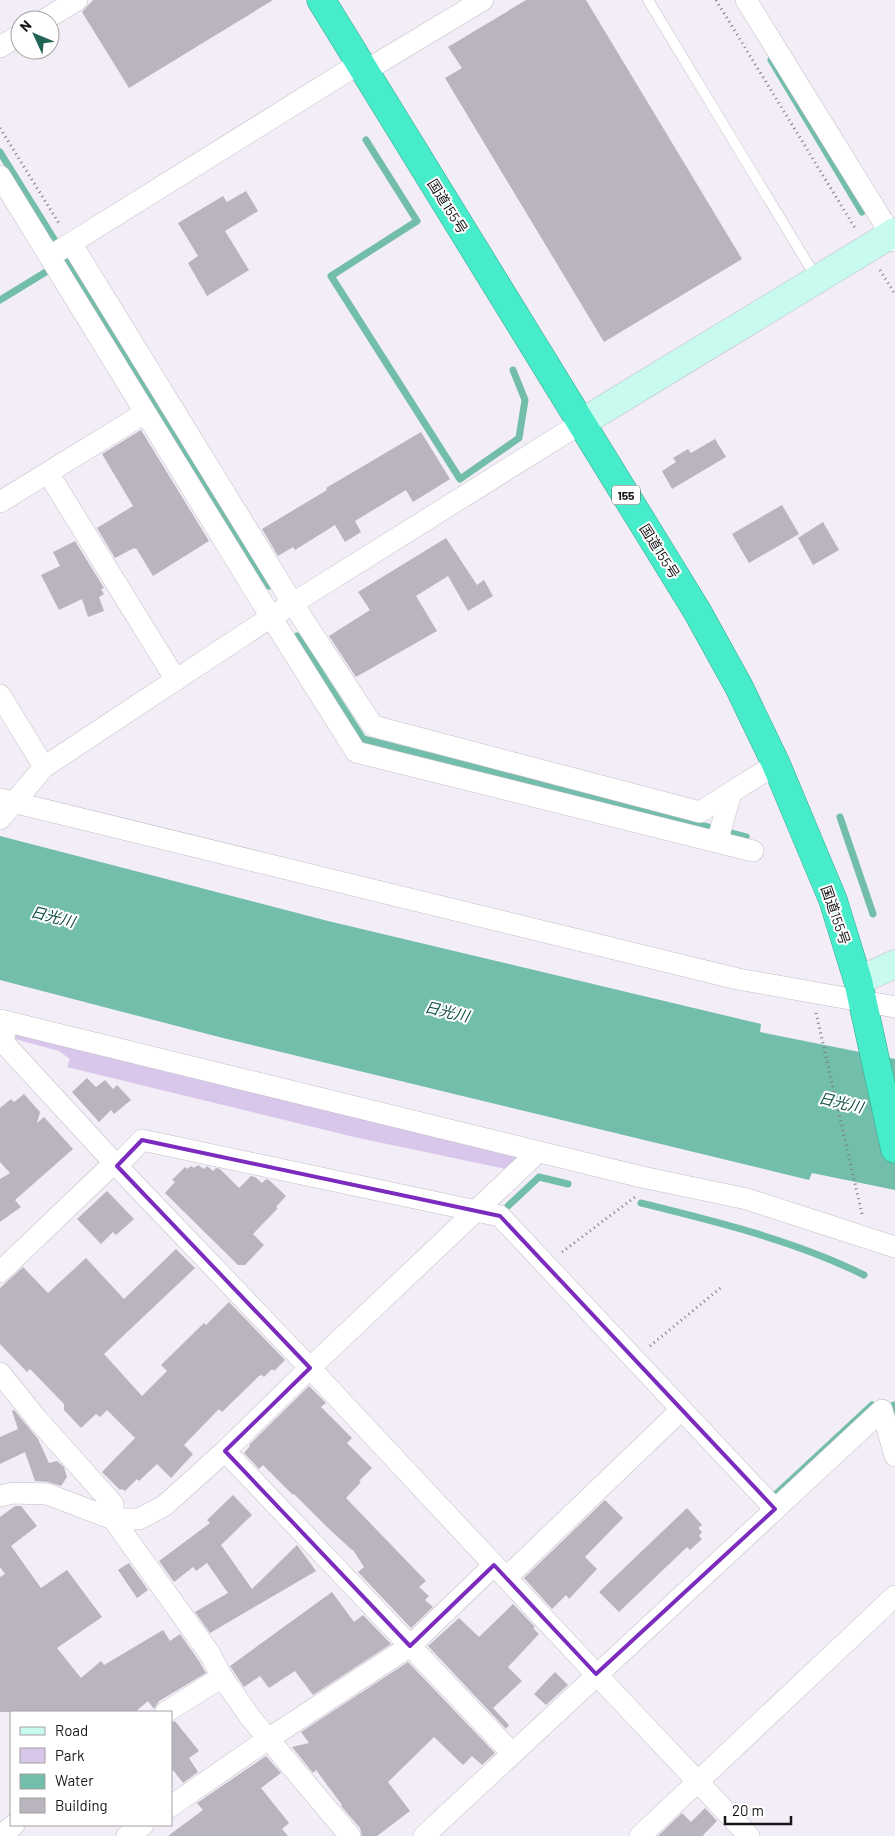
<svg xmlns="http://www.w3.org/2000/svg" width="895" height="1836" viewBox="0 0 895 1836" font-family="Barlow,'Noto Sans JP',sans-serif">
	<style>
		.green { fill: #d9c6eb }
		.water { fill: #72beaa }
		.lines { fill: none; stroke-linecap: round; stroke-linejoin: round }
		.stream { stroke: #72beaa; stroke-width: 7 }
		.building { fill: #b9b4bd }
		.lane-casing { stroke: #c2bec7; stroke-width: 11 }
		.street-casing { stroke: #c2bec7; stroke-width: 22 }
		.secondary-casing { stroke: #c2bec7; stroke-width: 29 }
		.highway-casing { stroke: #37a28c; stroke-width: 29 }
		.path { stroke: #7e7a81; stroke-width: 3; stroke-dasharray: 1 4; stroke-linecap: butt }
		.lane { stroke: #fff; stroke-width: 10 }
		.street { stroke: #fff; stroke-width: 21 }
		.secondary { stroke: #c8faef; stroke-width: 28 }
		.highway { stroke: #47edca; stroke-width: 28 }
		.marked { fill: none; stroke: #7b2cbf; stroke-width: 4; stroke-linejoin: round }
		.labels { text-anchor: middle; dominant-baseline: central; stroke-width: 4; stroke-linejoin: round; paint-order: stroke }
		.shield { fill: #fff; stroke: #5d5c5f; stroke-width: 1 }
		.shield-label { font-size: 12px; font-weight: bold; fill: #18161a }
		.street-label { font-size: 14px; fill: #18161a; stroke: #fff }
		.water-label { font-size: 15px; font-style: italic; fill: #105143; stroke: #fff }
	</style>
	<rect width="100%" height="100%" fill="#f2edf6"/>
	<!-- green -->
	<path class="green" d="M35,1034L516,1157L515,1168L506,1169L354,1137L67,1067L70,1059L59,1051L15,1039L16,1035Z"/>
	<!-- water -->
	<path class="water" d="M0,836L328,921L761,1024L760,1032L895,1059V1190L812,1173L809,1180L223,1038L0,980Z"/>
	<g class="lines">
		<!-- stream -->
		<g class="stream">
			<path d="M771,60L862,212"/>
			<path d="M366,140L417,221L331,276L460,479L519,438L525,400L513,370"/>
			<path d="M0,152L54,239"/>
			<path d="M65,257L269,586"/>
			<path d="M0,300L49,270"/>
			<path d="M297,636L363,739L712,828"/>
			<path d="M840,817L873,914"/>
			<path d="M727,832L746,837"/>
			<path d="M641,1203C714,1221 796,1241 864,1275"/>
			<path d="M508,1206L539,1177L568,1184"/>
			<path d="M894,1405L895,1410"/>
			<path d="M774,1496L872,1405"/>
		</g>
	</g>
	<!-- building -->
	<g class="building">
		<path d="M93,0H273L129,88L82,12Z"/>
		<path d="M526,0H586L742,259L604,342L445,78L462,68L448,47Z"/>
		<path d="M246,191L258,211L225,231L249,270L207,296L188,263L198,256L178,223L223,196L227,202Z"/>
		<path d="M141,430L209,541L153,576L136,548L135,549L134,548L115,558L97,528L133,506L102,454Z"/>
		<path d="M421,432L450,479L413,502L406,490L355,521L361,532L345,542L335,525L295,550L293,547L278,556L262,529L327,490L326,488Z"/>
		<path d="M715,439L726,457L672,489L662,471L676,462L673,458L688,449L691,453Z"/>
		<path d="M782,505L799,534L749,563L732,534Z"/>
		<path d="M823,522L839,550L813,565L798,538Z"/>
		<path d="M446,538L477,585L484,580L493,596L468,611L448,576L416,596L437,631L356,677L329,636L370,610L358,592Z"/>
		<path d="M75,541L104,588L101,589L104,594L99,597L104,611L88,617L82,599L59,610L41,575L60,566L53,552Z"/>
		<path d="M87,1078L96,1087L105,1080L113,1089L117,1085L131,1100L114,1114L111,1110L99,1122L72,1092Z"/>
		<path d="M24,1094L40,1112L37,1123L44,1117L73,1149L15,1200L21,1207L0,1222V1179L10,1173L0,1162V1108L11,1099L14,1102Z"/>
		<path d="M198,1165L204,1169L207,1166L213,1171L216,1168L220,1169L239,1188L251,1176L255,1177L262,1183L266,1179L269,1180L286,1196L276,1207L278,1208L253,1234L264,1245L245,1265H238L165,1193L175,1182L172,1180L185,1167L187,1169L191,1166L194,1168Z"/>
		<path d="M107,1191L134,1219L116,1235L113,1232L101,1244L77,1219Z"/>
		<path d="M176,1249L195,1268L104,1354L142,1396L167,1371L161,1365L204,1323L206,1325L229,1302L285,1360L274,1371L272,1369L264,1377L262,1375L259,1376L222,1412L219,1409L184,1445L193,1454L171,1478L157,1464L139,1481L137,1479L125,1491L122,1489L120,1490L102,1472L135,1438L107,1410L100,1417L96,1414L81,1428L64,1410V1404L30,1369L27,1372L0,1344V1288L23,1267L48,1293L86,1258L124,1299Z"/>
		<path d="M309,1386L326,1403L321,1407L352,1438L347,1443L372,1468L359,1481L361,1482L346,1498L426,1581L419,1587L429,1596L425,1600L433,1607L411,1628L358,1572L364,1567L353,1550H352L326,1526L294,1494L293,1495L263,1465L259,1469L244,1453L250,1446L249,1445Z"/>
		<path d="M14,1410L38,1439L49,1463L57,1461L64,1467L67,1477L61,1486L48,1482L35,1481L25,1452L0,1464V1437L18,1429L12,1411Z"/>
		<path d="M233,1495L252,1515L221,1545L252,1589L297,1545L316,1571L210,1633L195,1612L228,1593L207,1563L196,1571L193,1567L174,1582L159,1561L210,1523L207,1520Z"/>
		<path d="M605,1500L623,1518L585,1557L597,1569L569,1599L566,1595L552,1609L524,1578Z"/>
		<path d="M15,1506H21L37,1526L11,1546L41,1588L67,1570L102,1617L57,1648L81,1678L101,1661L104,1665L163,1630L170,1641L180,1634L199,1661L206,1673L159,1701L154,1709L148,1701L135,1712H0V1577L5,1574L0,1567V1517Z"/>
		<path d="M687,1508L702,1525L698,1528L702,1532L699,1536L702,1539L690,1550L687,1547L619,1612L599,1592Z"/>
		<path d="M129,1563L148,1590L137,1598L118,1570Z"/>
		<path d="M332,1592L354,1622L363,1615L391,1644L313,1695L295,1671L269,1688L260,1676L244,1687L230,1666Z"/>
		<path d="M513,1604L535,1627L533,1628L539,1634L508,1667L522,1681L493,1708L509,1725L506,1729L428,1646L459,1618L479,1637Z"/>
		<path d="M408,1662L495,1753L482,1765L472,1756L463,1765L434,1737L388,1782L410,1811L377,1836H362L360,1828L341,1806L342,1805L316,1770L313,1773L292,1747L309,1743L301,1732Z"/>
		<path d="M555,1672L568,1685L546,1705L534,1694Z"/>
		<path d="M175,1721L199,1751L189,1758L198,1772L183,1783L173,1770L171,1772V1723Z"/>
		<path d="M266,1756L281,1773L261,1788L289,1823L282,1829L288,1836H168L203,1810L197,1803Z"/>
		<path d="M705,1808L717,1821L703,1835L704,1836H658L682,1813L691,1822Z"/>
	</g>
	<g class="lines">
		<defs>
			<path id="lane" d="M648,0L817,279"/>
			<g id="street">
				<path d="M746,0L895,241"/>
				<path d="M44,20L77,0"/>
				<path d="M0,47L20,35"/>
				<path d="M365,71L483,0"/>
				<path d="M0,176L271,617L356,752L753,851"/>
				<path d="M71,243L293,604L373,726L700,812L776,764"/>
				<path d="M60,250L360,63"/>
				<path d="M48,473L176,680"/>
				<path d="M0,502L145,413"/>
				<path d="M0,695L44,767"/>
				<path d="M0,799L738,979L895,1007"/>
				<path d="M0,819L44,767L271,617L581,423"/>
				<path d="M717,842L731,793"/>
				<path d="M0,1020L642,1177L747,1199L895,1247"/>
				<path d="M5,1021L4,1043L117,1166L310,1368L596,1674L749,1836"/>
				<path d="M117,1166L142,1140L500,1216L775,1509"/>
				<path d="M0,1272L115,1162"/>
				<path d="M0,1373L37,1419L113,1504V1519L210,1654L222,1677L250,1717L350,1836"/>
				<path d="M225,1451L512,1753"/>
				<path d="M0,1496L13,1493L47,1494L113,1519H139L164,1506L225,1451L310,1368L538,1152"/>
				<path d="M506,1578L681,1410"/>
				<path d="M166,1712L222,1677"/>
				<path d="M171,1806L268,1739L410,1646L494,1565"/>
				<path d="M0,1836L14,1825"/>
				<path d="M127,1836L143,1825"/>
				<path d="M424,1836L882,1410L895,1456"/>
				<path d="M640,1836L895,1596"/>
			</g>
			<g id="secondary">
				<path d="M581,423L895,232"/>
				<path d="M858,981L895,964"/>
			</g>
			<path id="highway" d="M321,0L697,611L739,687L776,764L833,900L858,981L895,1149"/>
		</defs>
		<!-- lane casing -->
		<use href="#lane" class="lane-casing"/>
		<!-- street casing -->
		<use href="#street" class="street-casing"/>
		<!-- secondary casing -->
		<use href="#secondary" class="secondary-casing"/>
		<!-- highway casing -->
		<use href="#highway" class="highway-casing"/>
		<!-- path -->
		<g class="path">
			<path d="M716,0L855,228"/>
			<path d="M0,128L60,225"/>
			<path d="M880,270L895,294"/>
			<path d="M816,1013L862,1214"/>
			<path d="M562,1252L635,1197"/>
			<path d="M650,1346L723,1286"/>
		</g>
		<!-- lane -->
		<use href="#lane" class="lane"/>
		<!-- street -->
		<use href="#street" class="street"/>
		<!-- secondary -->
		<use href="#secondary" class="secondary"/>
		<!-- highway -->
		<use href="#highway" class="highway"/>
	</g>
	<!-- marked area -->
	<path class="marked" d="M142,1140L500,1216L775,1509L596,1674L494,1565L410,1646L225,1451L310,1368L117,1166Z"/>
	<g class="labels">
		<!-- shield labels -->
		<rect class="shield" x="612" y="485.5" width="28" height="19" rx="4"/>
		<g class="shield-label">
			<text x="626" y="495">155</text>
		</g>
		<!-- street labels -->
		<g class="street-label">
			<text transform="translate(448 206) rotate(58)">国道155号</text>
			<text transform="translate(660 551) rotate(58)">国道155号</text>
			<text transform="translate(836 915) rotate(71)">国道155号</text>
		</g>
		<!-- water labels -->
		<g class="water-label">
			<text transform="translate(53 916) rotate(14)">日光川</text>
			<text transform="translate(447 1011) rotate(13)">日光川</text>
			<text transform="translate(841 1102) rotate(13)">日光川</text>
		</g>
	</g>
	<!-- legend -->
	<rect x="10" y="1711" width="162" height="115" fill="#ffffff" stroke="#a3a2a3"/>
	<rect x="20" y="1727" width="25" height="8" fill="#c8faef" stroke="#a3a2a3"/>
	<text x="55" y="1736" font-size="15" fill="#18161a">Road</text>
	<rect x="20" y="1748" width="25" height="15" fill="#d9c6eb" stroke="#a3a2a3"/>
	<text x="55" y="1761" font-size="15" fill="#18161a">Park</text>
	<rect x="20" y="1774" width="25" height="15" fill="#72beaa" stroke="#a3a2a3"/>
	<text x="55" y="1786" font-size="15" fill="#18161a">Water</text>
	<rect x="20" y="1798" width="25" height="15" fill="#b9b4bd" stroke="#a3a2a3"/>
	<text x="55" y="1811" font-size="15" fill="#18161a">Building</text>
	<!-- north arrow -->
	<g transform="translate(35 35) rotate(314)"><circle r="24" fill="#ffffff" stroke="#a3a2a3"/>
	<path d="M0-4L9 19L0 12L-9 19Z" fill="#206455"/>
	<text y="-8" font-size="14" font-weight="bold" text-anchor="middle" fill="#18161a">N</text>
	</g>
	<!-- scale -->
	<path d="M725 1816v8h66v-8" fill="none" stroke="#18161a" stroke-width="2.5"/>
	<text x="732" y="1816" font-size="15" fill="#18161a" stroke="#ffffff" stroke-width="4" paint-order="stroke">20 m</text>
</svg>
